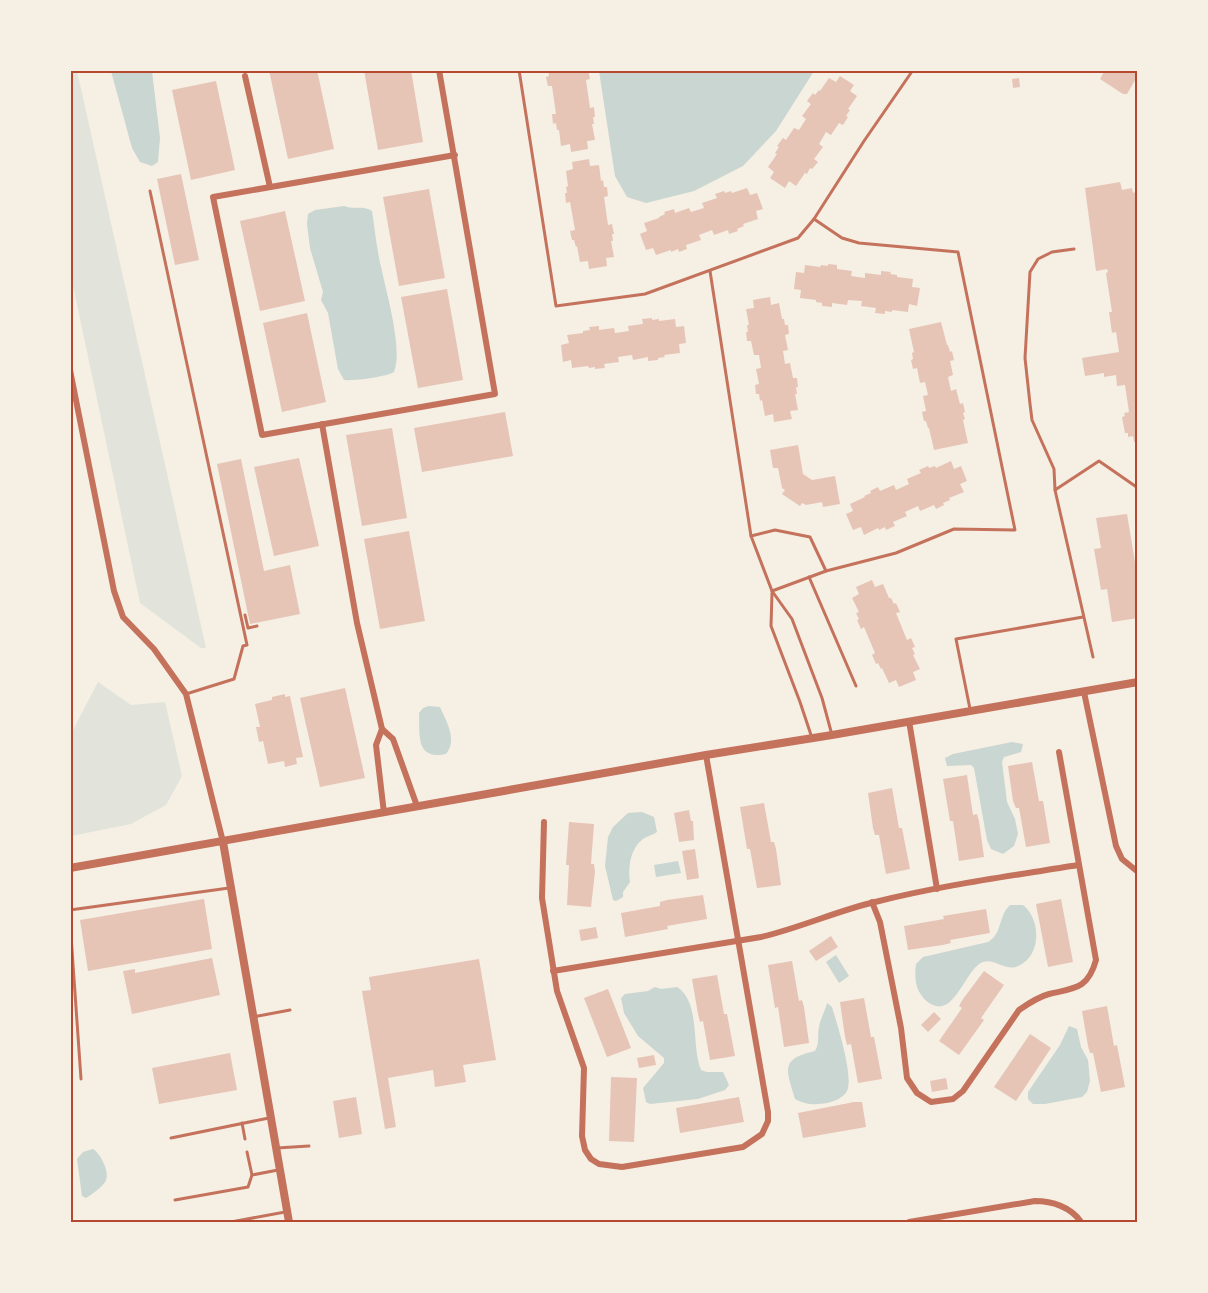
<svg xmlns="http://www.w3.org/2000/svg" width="1208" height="1293" viewBox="0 0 1208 1293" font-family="Lora,serif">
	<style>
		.green { fill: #e2e4dc }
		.water { fill: #c9d6d2 }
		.building { fill: #e6c5b7 }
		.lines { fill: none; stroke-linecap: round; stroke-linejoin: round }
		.service { stroke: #c5725c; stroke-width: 3 }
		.minor { stroke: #c5725c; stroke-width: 6 }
		.tertiary { stroke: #c5725c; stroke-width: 8 }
		.neatline { fill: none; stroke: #b5482f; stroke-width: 2 }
	</style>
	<rect width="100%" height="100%" fill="#f6efe4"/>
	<!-- green -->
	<g class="green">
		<path d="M70,71H77L206,648H201L140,603L71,276Z"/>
		<path d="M98,682L131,705L165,702L182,776L166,805L131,824L71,836V734Z"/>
	</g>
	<!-- water -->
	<g class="water">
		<path d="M111,71H152L160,138L158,162L152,166L140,162L132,148Z"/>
		<path d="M599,71H814L776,131L743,166L694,191L646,203L627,197L615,176Z"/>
		<path d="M344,206C354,210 363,205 372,211C375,231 377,252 382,271C387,295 403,350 394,372C385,377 355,381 344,380L338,369L328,313L321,300L323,292L310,248L307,224L308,214L315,210Z"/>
		<path d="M429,706L440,707C446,721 458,740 446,754C415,760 420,735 419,713L423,708Z"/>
		<path d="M1012,742L1023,744L1021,752L1004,757L1002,762L1007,802L1015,819L1018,834L1014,846L1003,854L991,849L987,840L974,768L971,765L947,766L945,758L953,754Z"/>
		<path d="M642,812L654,817L657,832C653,835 647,836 643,839C630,849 628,867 630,882L623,892V897L616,901L613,900L605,866L608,837L613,827L628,813Z"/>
		<path d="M678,861L681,873L656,877L654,865Z"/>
		<path d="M1010,905H1023C1041,919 1042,956 1018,966C1006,972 995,958 983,962C966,967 955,1018 931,1004C925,1001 919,993 917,987C915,980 915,971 916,964L923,957L988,942C1003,933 998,916 1010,905Z"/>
		<path d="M836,955L849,976L839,983L826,962Z"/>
		<path d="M655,987L661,989L677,987C701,1002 691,1047 701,1070L707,1072H723L729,1085L725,1090L698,1099L650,1104L646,1102L643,1088L664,1063V1058L638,1036L624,1013L621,998L625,994L648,991Z"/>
		<path d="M827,1003L832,1007C837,1024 854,1076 847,1091C843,1098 835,1101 827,1103C815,1105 806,1105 795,1099C786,1069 780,1059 815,1051C820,1043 817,1036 819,1027C820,1019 825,1012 827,1003Z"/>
		<path d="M1069,1026L1077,1029L1081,1047L1088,1060L1090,1081L1087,1092L1082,1097L1045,1104H1033L1028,1099V1092L1060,1045Z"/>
		<path d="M93,1149C101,1154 111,1174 105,1182C101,1188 92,1194 86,1198L82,1196L77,1159L83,1152Z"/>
	</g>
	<!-- building -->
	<g class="building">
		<path d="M269,70H317L334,149L288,159Z"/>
		<path d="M364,70H411L423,142L378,150Z"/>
		<path d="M548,70H588L590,79L586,80L590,108L594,107L595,117H593L594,124H592L595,140L587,141L588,149L571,152L570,144L561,146L559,130H557L556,123L553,124L552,114H556L552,86H548L546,77L549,76Z"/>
		<path d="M1105,70H1138V75L1127,94H1123L1100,79Z"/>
		<path d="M840,76L854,85L850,91L857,96L848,109L850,110L846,116L848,117L843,125L839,123L831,135L826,132L819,144L823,147L814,159L818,162L812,169L810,168L807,174L805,173L796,186L789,181L785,188L770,178L774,172L768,167L777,154L775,153L779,147L777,146L783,138L786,140L794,128L799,130L806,119L802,116L811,104L807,101L813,93L815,95L819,90L820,91L829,78L836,82Z"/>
		<path d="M1019,78L1020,87L1013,88L1012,79Z"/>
		<path d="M216,81L235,170L191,180L172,90Z"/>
		<path d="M589,159L590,166L599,165L601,181L603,180L604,187H607L608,196L604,197L608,225L612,224L614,234H612L613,241H611L614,257L606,258L607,266L589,269L588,261L580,262L577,246L576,247L574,240H572L570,231L575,230L570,202L566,203L565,193H567L566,187L568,186L566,171L573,169L572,162Z"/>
		<path d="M181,174L199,260L175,265L157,179Z"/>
		<path d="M1120,182L1122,190L1132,188L1133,193L1135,192L1136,209H1138V442H1134L1133,436L1128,437V433H1125L1122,417L1125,416L1124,413L1129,412L1125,385L1117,386L1116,375L1104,377V373L1085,376L1082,358L1119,352L1116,332L1112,333L1109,312H1112L1106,273L1108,272L1107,269L1096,271L1085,188Z"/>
		<path d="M747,188L750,195L757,193L763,209L756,211L758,219L743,224L744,226L737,229L738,231L729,234L728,230L714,235L712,230L699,235L701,240L686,245L687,249L679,252L678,249L671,252V250L656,255L653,248L646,250L640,234L647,231L644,223L659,218V217L665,214L664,212L674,209L675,213L689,208L691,212L704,208L702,203L717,198L715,194L724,191L725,193L731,191L732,193Z"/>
		<path d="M429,189L445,278L399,286L383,197Z"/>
		<path d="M285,211L305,301L260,311L240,221Z"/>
		<path d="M828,264L837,265V269L852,271L851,276L865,278V273L881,275V271L891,272L890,274L897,275V277L913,279L912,287L920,288L917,306L909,304L908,312L892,310V312L885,311V314L875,313L876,308L861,306L862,301L848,300L847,305L832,303V307L822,306V303L816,302V300L800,298L801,290L794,289L796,272L804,273L805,265L820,267L821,265L828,266Z"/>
		<path d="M447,289L463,380L418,388L401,297Z"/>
		<path d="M770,297L771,305L779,303L782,319H784L785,325H788L789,334L785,335L788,350L783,351L785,364L790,363L793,378H797L798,387H796L797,394H795L798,410L790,411L792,419L774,422L773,414L765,416L762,400L760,401L759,394H756L755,385L759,384L756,369L761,368L759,355H754L751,341H747L746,332H748L747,325H749L746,309L754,308L753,300Z"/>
		<path d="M307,313L326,402L282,412L263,323Z"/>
		<path d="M652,318V320L659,319V321L675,319L676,327L684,326L686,343L679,344L680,353L664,355L665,357L658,358V360L648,361V357L633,360L632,355L618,357L619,362L604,364L605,368L595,369V367L589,368L588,366L572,368L571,360L563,362L561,345L569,343L567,335L583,333V331L590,330L589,327L599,326V330L614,328L615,333L629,331L628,326L643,324L642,319Z"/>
		<path d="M941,322L947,345H948L950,352L952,351L954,360L950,361L953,375L948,377L951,391L956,389L960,404L963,403L965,412L963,413L965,419L963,420L968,443L934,450L929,428H928L926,421H924L922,412L926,411L923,396L928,395L925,382L920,383L917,368L913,369L911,360L913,359L912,353L914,352L909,329Z"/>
		<path d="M505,412L513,456L422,472L414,428Z"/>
		<path d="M392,428L407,518L362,526L346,435Z"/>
		<path d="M798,445L803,474L812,480L835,476L840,504L823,507L822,502L806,505L802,503L800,506L782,494L785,490L782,488L778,468H773L770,450Z"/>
		<path d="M299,458L319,546L274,556L254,467Z"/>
		<path d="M241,459L264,571L290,565L300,614L250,624L217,464Z"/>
		<path d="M951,461L954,469L961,466L967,481L960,484L964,492L949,498L950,500L943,503L944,505L936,509L934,505L920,511L918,506L905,512L907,516L893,522L895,526L886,530L885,527L879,530L878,528L864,535L861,527L853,530L846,514L853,511L850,504L865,497L864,496L871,493L870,491L878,487L880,491L894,485L896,490L909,484L907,479L921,473L919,470L928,466L929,468L935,466L936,468Z"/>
		<path d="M1127,514L1138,580V618L1112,622L1107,589L1101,590L1094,549L1101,548L1096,518Z"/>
		<path d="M409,531L425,621L380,629L364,539Z"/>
		<path d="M872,580L875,587L883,584L889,598H891L894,604L896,603L900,612L896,613L907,640L911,638L915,647L912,648L915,654L913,655L920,669L913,672L916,680L899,687L896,680L889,683L882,668L881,669L878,663L876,664L872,655L875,653L864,627L861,629L857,620L859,619L856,613L859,612L852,598L859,594L856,587Z"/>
		<path d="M345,688L365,778L320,787L300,698Z"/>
		<path d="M285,694V697L290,696L303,757L296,758L297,764L285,767L284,761L268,764L263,741L259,742L256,727H260L255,704L272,700V697Z"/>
		<path d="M1032,762L1039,801H1043L1050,843L1026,847L1019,808H1016L1013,801L1008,766Z"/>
		<path d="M967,775L973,815L977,814L979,821L984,857L959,861L953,821H950L943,779Z"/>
		<path d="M892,788L899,828H902L910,869L886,874L879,835H875L873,828L868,793Z"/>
		<path d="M764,803L771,842H774L776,849L781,885L757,888L750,849H747L740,807Z"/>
		<path d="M689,810L691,821H693L694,840L679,842L674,813Z"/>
		<path d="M569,822L594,824L591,864H594L595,872L591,907L567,905L569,865H566Z"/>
		<path d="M695,849L699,878L687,880L682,851Z"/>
		<path d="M703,895L707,919L667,926L668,929L625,937L621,913L660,906V902L667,900Z"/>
		<path d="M204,899L212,949L88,971L80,920Z"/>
		<path d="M1061,899L1073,962L1048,967L1036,904Z"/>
		<path d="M986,909L990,933L950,940L951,943L943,945L908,950L904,926L944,919L943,916Z"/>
		<path d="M596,927L598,938L581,941L579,930Z"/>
		<path d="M831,936L838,947L816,961L809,951Z"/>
		<path d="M212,958L220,995L132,1014L123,971L135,969V973Z"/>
		<path d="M479,959L496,1060L463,1065L466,1082L435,1087L433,1070L388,1078L396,1127L385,1129L362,991L371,990L369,977Z"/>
		<path d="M792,961L799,1001L802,1000L804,1007L809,1043L784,1047L778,1007L775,1008L768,965Z"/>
		<path d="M984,971L1004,985L981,1018L984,1020L959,1055L939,1041L962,1008L959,1006L963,999Z"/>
		<path d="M717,975L724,1014H727L735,1056L710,1060L703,1021L700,1022L698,1014L692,979Z"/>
		<path d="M608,989L631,1048L607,1057L584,998Z"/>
		<path d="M864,998L871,1037H874L882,1079L858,1083L851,1044L847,1045L845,1037L840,1002Z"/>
		<path d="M1107,1006L1114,1046L1117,1045L1125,1087L1101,1092L1093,1053H1090L1088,1046L1082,1011Z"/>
		<path d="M934,1012L941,1019L928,1032L921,1025Z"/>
		<path d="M1030,1034L1051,1048L1016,1101L994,1087Z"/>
		<path d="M230,1053L237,1090L159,1104L152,1068Z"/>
		<path d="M654,1055L656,1065L639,1068L637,1058Z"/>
		<path d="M611,1077L637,1078L634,1142L609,1141Z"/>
		<path d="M946,1078L948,1089L932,1092L930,1081Z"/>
		<path d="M356,1097L362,1134L339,1138L333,1101Z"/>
		<path d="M739,1097L744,1122L680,1133L676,1108Z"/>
		<path d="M854,1102H862L866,1127L803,1138L798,1113Z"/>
	</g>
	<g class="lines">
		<!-- service -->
		<g class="service">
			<path d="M519,70L556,306L645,294L798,238L814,219L864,141L913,70"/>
			<path d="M150,191L247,645L243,646L234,679L186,694"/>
			<path d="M1074,249L1052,252L1038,259L1030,272L1025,358L1030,404L1032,420L1054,469L1055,490L1099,461L1138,488"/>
			<path d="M710,271L751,536L772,591L792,619L822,698L832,735"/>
			<path d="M1055,490L1093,657"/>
			<path d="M751,536L775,530L810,537L826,571"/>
			<path d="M809,577L856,686"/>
			<path d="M772,591L826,571L896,553L954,529L1015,530L958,252L859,243L842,238L814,219"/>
			<path d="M772,593L771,626L800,702L812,738"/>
			<path d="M245,615L248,628L257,626"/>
			<path d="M970,709L956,639L1083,617"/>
			<path d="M70,910L229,888"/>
			<path d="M70,921L81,1079"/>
			<path d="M253,1017L290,1010"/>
			<path d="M242,1123L245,1139"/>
			<path d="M171,1138L269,1118"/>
			<path d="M277,1148L309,1146"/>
			<path d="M247,1152L252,1175L278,1170"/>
			<path d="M175,1200L248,1187L252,1175"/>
			<path d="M231,1222L285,1212"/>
		</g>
		<!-- minor -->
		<g class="minor">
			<path d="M439,70L495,394L262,435L213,197L455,155"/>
			<path d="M245,76L270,187"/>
			<path d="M70,370L114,591L123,617L154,649L186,694L223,842"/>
			<path d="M322,424L357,623L382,729L393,739L417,806"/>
			<path d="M1084,692L1116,846L1122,859L1138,872"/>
			<path d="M909,721L937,889"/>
			<path d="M382,729L376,745L384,813"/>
			<path d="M544,822L542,898L557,991L584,1068L582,1136L585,1150L591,1159L599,1164L622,1167L743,1147L762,1134L768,1121V1112L706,755"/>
			<path d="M872,902L880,922L901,1028L907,1078L917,1093L931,1102L953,1099L963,1091L1019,1010C1029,1003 1038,997 1049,994C1075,988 1088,989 1096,960L1059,752"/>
			<path d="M553,971L761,937C800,928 836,911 875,902C942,885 1011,876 1078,865"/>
			<path d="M909,1222L1035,1201C1052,1201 1071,1207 1081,1222"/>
		</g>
		<!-- tertiary -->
		<g class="tertiary">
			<path d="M223,842L289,1222"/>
			<path d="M70,868L706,755L832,735L1138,682"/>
		</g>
	</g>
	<!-- border -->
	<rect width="1208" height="1293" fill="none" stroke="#f6efe4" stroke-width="144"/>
	<rect x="72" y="72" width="1064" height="1149" class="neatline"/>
</svg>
